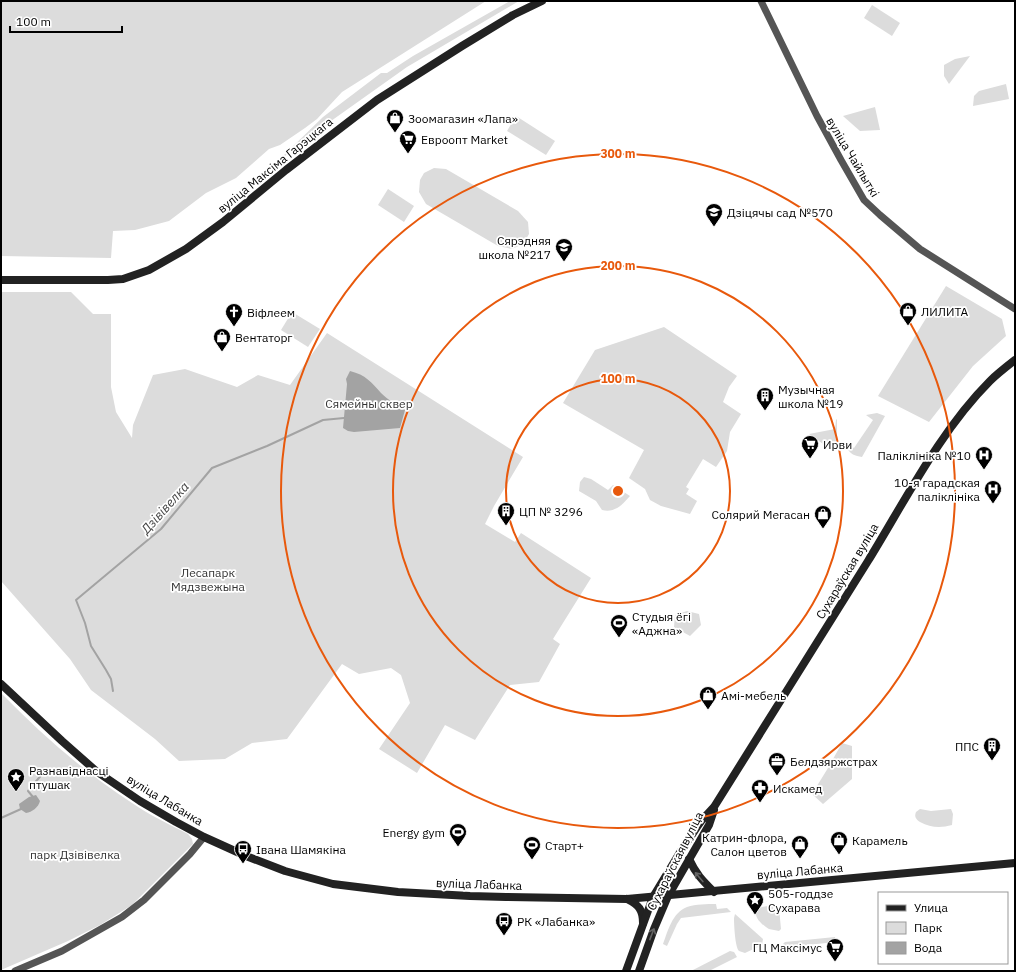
<svg xmlns="http://www.w3.org/2000/svg" width="1016" height="972" viewBox="0 0 1016 972" font-family="'IBM Plex Sans',sans-serif">
	<style>
		.green { fill: #dcdcdc }
		.water { fill: #a3a3a3 }
		.lines { fill: none; stroke-linecap: round; stroke-linejoin: round }
		.stream { stroke: #a3a3a3; stroke-width: 2 }
		.tertiary { stroke: #555; stroke-width: 7 }
		.secondary { stroke: #222; stroke-width: 8 }
		.oneway { stroke: #646464 }
		.ring { fill: none; stroke: #e8590c; stroke-width: 2 }
		.labels { text-anchor: middle; dominant-baseline: central; stroke-width: 3.5; stroke-linejoin: round; paint-order: stroke }
		.poi-label { font-size: 12px; fill: #000; stroke: #fff; text-anchor: start }
		.street-label { font-size: 12px; fill: #000; stroke: #fff }
		.park-label { font-size: 12px; fill: #333; stroke: #fff }
		.water-label { font-size: 13px; font-style: italic; fill: #444; stroke: #fff }
		.centre { fill: #e8590c; stroke: #fff; stroke-width: 2 }
		.ring-label { font-size: 12px; text-anchor: middle; font-weight: bold; fill: #e8590c; stroke: #fff; stroke-width: 3.5; stroke-linejoin: round; paint-order: stroke }
	</style>
	<rect width="100%" height="100%" fill="#fff"/>
	<!-- green -->
	<g class="green">
		<path d="M1,1H486L342,92L317,119L305,128L280,145L269,149L236,178L206,193L169,221L135,230L113,231L111,258L1,256Z"/>
		<path d="M510,1H519L407,67L331,121L285,156L284,155L323,117L381,73H387L413,56Z"/>
		<path d="M872,5L900,23L892,36L864,18Z"/>
		<path d="M970,56L949,84L944,76V65L955,59Z"/>
		<path d="M1006,84L1009,99L973,106L974,96L979,91Z"/>
		<path d="M875,107L880,130L860,131L843,116Z"/>
		<path d="M516,116L555,141L546,155L507,131Z"/>
		<path d="M434,168L446,169L518,211L528,222L529,234L523,244L512,249L498,246L426,204L419,192L420,180L424,173Z"/>
		<path d="M388,189L414,206L404,222L378,205Z"/>
		<path d="M946,286L1002,319L1006,336L973,366L929,422L878,396Z"/>
		<path d="M1,292H71L93,314H111V387L116,412L132,438L133,425L153,375L185,369L237,387L258,375L290,385L327,333L523,457L494,506L485,524L515,542L521,533L591,578L553,639L560,644L539,682L510,685L475,740L445,725L417,773L379,749L410,703L401,675L391,668L359,674L342,664L287,739L252,743L225,759L179,761L155,739L91,690L70,659L1,581Z"/>
		<path d="M292,312L320,329L308,347L281,330Z"/>
		<path d="M664,327L737,376L729,387L723,402L741,414L730,432L727,451L716,467L703,459L686,487L689,489L686,494L697,501L690,514L661,506L650,500L645,489L629,478L644,450L563,403L595,350Z"/>
		<path d="M877,413L885,416L862,457C855,456 850,454 847,448L849,445L854,448L873,420L866,415Z"/>
		<path d="M837,419V445L833,451L809,434L835,429L836,420Z"/>
		<path d="M584,477L591,479L608,490L613,485L630,496C622,505 615,513 602,510L596,501L579,491L580,482Z"/>
		<path d="M687,611L699,614L701,625L690,636L674,627L675,615Z"/>
		<path d="M1,693C41,734 84,772 132,803C149,815 169,824 188,834L192,839L193,844L132,905L100,925L68,941L1,970Z"/>
		<path d="M842,743L852,746V779L823,804L812,794L828,768Z"/>
		<path d="M920,809L931,811L951,809L953,814L952,825C941,828 931,828 920,822C916,819 914,817 916,812Z"/>
		<path d="M716,904L717,909L727,908L731,912L681,918L677,924L667,946L663,944C668,931 672,913 687,907C696,904 707,904 716,904Z"/>
		<path d="M775,906H777L779,908L781,929L779,931C776,930 772,930 769,929C762,925 748,913 762,907C765,906 771,906 775,906Z"/>
		<path d="M735,914L763,939L762,945L745,953C743,952 741,952 739,951C735,947 734,924 734,918Z"/>
		<path d="M835,937L836,942L787,947L783,944L785,942Z"/>
		<path d="M730,951L734,952L737,957L709,971H691Z"/>
	</g>
	<!-- water -->
	<g class="water">
		<path d="M350,371C366,375 371,382 381,393C387,399 398,406 405,410L400,428L354,432L348,431L343,428L347,384L346,379Z"/>
		<path d="M36,795L40,801C38,808 32,812 26,813L20,809L19,804L29,797Z"/>
	</g>
	<g class="lines">
		<!-- stream -->
		<g class="stream">
			<path d="M113,691L111,679L106,670L91,646L85,623L76,600L161,529L212,468L267,446L323,420L344,418"/>
			<path d="M33,797L28,791L43,773"/>
			<path d="M1,818L21,809"/>
		</g>
		<!-- tertiary -->
		<g class="tertiary">
			<path d="M761,1L817,116L841,160L864,200L880,215L920,249L1015,309"/>
			<path d="M15,971L62,951L122,917L144,900L190,854L204,837"/>
		</g>
		<!-- secondary -->
		<g class="secondary">
			<path d="M1,280H108L123,279L149,270L186,249L223,222L286,170L377,100L462,46L513,15L542,1"/>
			<path d="M1,684L62,741L96,771L140,801L176,822L204,837L246,856L285,871L333,884L398,892L470,896L506,897L627,899L1015,863"/>
			<path d="M689,859C696,874 702,880 714,892"/>
			<path d="M627,899C639,905 643,910 643,923"/>
			<path d="M626,971L653,897L679,854L697,827L702,820L714,807C765,725 817,643 868,561C905,501 940,431 990,381C997,374 1006,367 1015,360"/>
			<path d="M639,971L654,929L668,896L709,825L714,810"/>
		</g>
	</g>
	<!-- one-way arrows -->
	<defs><path id="oneway-shaft" d="M-6 0H5M1.5-3L5.5 0L1.5 3" fill="none" stroke-width="1.6" stroke-linecap="round" stroke-linejoin="round"/></defs>
	<g class="oneway">
		<use href="#oneway-shaft" transform="translate(699 877) rotate(-130)"/>
		<use href="#oneway-shaft" transform="translate(652 934) rotate(-69)"/>
	</g>
	<!-- distance rings -->
	<g class="ring">
		<circle cx="618" cy="491" r="112"/>
		<circle cx="618" cy="491" r="225"/>
		<circle cx="618" cy="491" r="337"/>
	</g>
	<!-- icons -->
	<defs>
		<symbol id="shop-pin" viewBox="-11 -11 22 30"><path d="M0 17L-7.5 6A9.5 9.5 0 1 1 7.5 6Z" fill="#000" stroke="#fff"/><path d="M-5-2.5h2.3a2.7 3.5 0 0 1 5.4 0H5L5.5 6h-11ZM-1.5-2.5h3a1.5 2.3 0 0 0-3 0Z" fill="#fff"/></symbol>
		<symbol id="supermarket-pin" viewBox="-11 -11 22 30"><path d="M0 17L-7.5 6A9.5 9.5 0 1 1 7.5 6Z" fill="#000" stroke="#fff"/><path d="M-6-5.5h2.5l.6 2H6L4.5 2H-2.5L-4.4-4H-6ZM-1.5 3.2a1.3 1.3 0 1 0 .1 0ZM3 3.2a1.3 1.3 0 1 0 .1 0Z" fill="#fff"/></symbol>
		<symbol id="school-pin" viewBox="-11 -11 22 30"><path d="M0 17L-7.5 6A9.5 9.5 0 1 1 7.5 6Z" fill="#000" stroke="#fff"/><path d="M0-5L7-2L0 1L-7-2ZM-4 1L0 2.5L4 1V4Q0 6-4 4Z" fill="#fff"/></symbol>
		<symbol id="church-pin" viewBox="-11 -11 22 30"><path d="M0 17L-7.5 6A9.5 9.5 0 1 1 7.5 6Z" fill="#000" stroke="#fff"/><path d="M-1.2-6h2.4v3.5h3.3v2.4h-3.3V6h-2.4V-.1h-3.3v-2.4h3.3Z" fill="#fff"/></symbol>
		<symbol id="building-pin" viewBox="-11 -11 22 30"><path d="M0 17L-7.5 6A9.5 9.5 0 1 1 7.5 6Z" fill="#000" stroke="#fff"/><path d="M-4-6H4V6H1V3H-1V6H-4ZM-2.5-4.3h1.7v1.8h-1.7ZM.8-4.3h1.7v1.8H.8ZM-2.5-1h1.7V.8h-1.7ZM.8-1h1.7V.8H.8Z" fill="#fff"/></symbol>
		<symbol id="hospital-pin" viewBox="-11 -11 22 30"><path d="M0 17L-7.5 6A9.5 9.5 0 1 1 7.5 6Z" fill="#000" stroke="#fff"/><path d="M-5-5h3v3.5h4V-5h3V5h-3V1.5h-4V5h-3Z" fill="#fff"/></symbol>
		<symbol id="stadium-pin" viewBox="-11 -11 22 30"><path d="M0 17L-7.5 6A9.5 9.5 0 1 1 7.5 6Z" fill="#000" stroke="#fff"/><path d="M0-5a6.5 5 0 1 0 0 10a6.5 5 0 1 0 0-10ZM-3.5-1.8h7v3.6h-7Z" fill="#fff"/></symbol>
		<symbol id="office-pin" viewBox="-11 -11 22 30"><path d="M0 17L-7.5 6A9.5 9.5 0 1 1 7.5 6Z" fill="#000" stroke="#fff"/><path d="M-6-3h4V-5.5h4V-3h4V5H-6ZM-1-4.5V-3h2v-1.5ZM-6 0V1H6V0Z" fill="#fff"/></symbol>
		<symbol id="sight-pin" viewBox="-11 -11 22 30"><path d="M0 17L-7.5 6A9.5 9.5 0 1 1 7.5 6Z" fill="#000" stroke="#fff"/><path d="M0-6L1.8-2.2L6-1.7L2.9 1.2L3.7 5.4L0 3.3L-3.7 5.4L-2.9 1.2L-6-1.7L-1.8-2.2Z" fill="#fff"/></symbol>
		<symbol id="pharmacy-pin" viewBox="-11 -11 22 30"><path d="M0 17L-7.5 6A9.5 9.5 0 1 1 7.5 6Z" fill="#000" stroke="#fff"/><path d="M-2-6h4v4h4v4h-4v4h-4v-4h-4v-4h4Z" fill="#fff"/></symbol>
		<symbol id="bus-pin" viewBox="-11 -11 22 30"><path d="M0 17L-7.5 6A9.5 9.5 0 1 1 7.5 6Z" fill="#000" stroke="#fff"/><path d="M-5-6H5V4H4V6H2V4H-2V6H-4V4H-5ZM-3.5-4V0h7V-4ZM-3.5 1.2v1.5H-2V1.2ZM2 1.2v1.5H3.5V1.2Z" fill="#fff"/></symbol>
	</defs>
	<g fill-rule="evenodd">
		<use href="#shop-pin" x="385" y="108" width="20" height="27"/>
		<use href="#supermarket-pin" x="398" y="129" width="20" height="27"/>
		<use href="#school-pin" x="704" y="202" width="20" height="27"/>
		<use href="#school-pin" x="554" y="237" width="20" height="27"/>
		<use href="#shop-pin" x="898" y="301" width="20" height="27"/>
		<use href="#church-pin" x="224" y="302" width="20" height="27"/>
		<use href="#shop-pin" x="212" y="327" width="20" height="27"/>
		<use href="#building-pin" x="755" y="386" width="20" height="27"/>
		<use href="#supermarket-pin" x="800" y="434" width="20" height="27"/>
		<use href="#hospital-pin" x="974" y="445" width="20" height="27"/>
		<use href="#hospital-pin" x="983" y="479" width="20" height="27"/>
		<use href="#building-pin" x="496" y="501" width="20" height="27"/>
		<use href="#shop-pin" x="813" y="504" width="20" height="27"/>
		<use href="#stadium-pin" x="609" y="613" width="20" height="27"/>
		<use href="#shop-pin" x="698" y="685" width="20" height="27"/>
		<use href="#building-pin" x="982" y="736" width="20" height="27"/>
		<use href="#office-pin" x="767" y="751" width="20" height="27"/>
		<use href="#sight-pin" x="6" y="767" width="20" height="27"/>
		<use href="#pharmacy-pin" x="750" y="778" width="20" height="27"/>
		<use href="#stadium-pin" x="448" y="822" width="20" height="27"/>
		<use href="#shop-pin" x="829" y="830" width="20" height="27"/>
		<use href="#shop-pin" x="790" y="834" width="20" height="27"/>
		<use href="#stadium-pin" x="522" y="835" width="20" height="27"/>
		<use href="#bus-pin" x="233" y="839" width="20" height="27"/>
		<use href="#sight-pin" x="745" y="890" width="20" height="27"/>
		<use href="#bus-pin" x="494" y="911" width="20" height="27"/>
		<use href="#supermarket-pin" x="825" y="937" width="20" height="27"/>
	</g>
	<g class="labels">
		<!-- poi labels -->
		<g class="poi-label">
			<text x="408" y="118">Зоомагазин «Лапа»</text>
			<text x="421" y="139">Евроопт Market</text>
			<text x="727" y="212">Дзіцячы сад №570</text>
			<text x="551" y="240" text-anchor="end">Сярэдняя<tspan x="551" dy="14">школа №217</tspan></text>
			<text x="921" y="311">ЛИЛИТА</text>
			<text x="247" y="312">Віфлеем</text>
			<text x="235" y="337">Вентаторг</text>
			<text x="778" y="389">Музычная<tspan x="778" dy="14">школа №19</tspan></text>
			<text x="823" y="444">Ирви</text>
			<text x="971" y="455" text-anchor="end">Паліклініка №10</text>
			<text x="980" y="482" text-anchor="end">10-я гарадская<tspan x="980" dy="14">паліклініка</tspan></text>
			<text x="519" y="511">ЦП № 3296</text>
			<text x="810" y="514" text-anchor="end">Солярий Мегасан</text>
			<text x="632" y="616">Студыя ёгі<tspan x="632" dy="14">«Аджна»</tspan></text>
			<text x="721" y="695">Амі-мебель</text>
			<text x="979" y="746" text-anchor="end">ППС</text>
			<text x="790" y="761">Белдзяржстрах</text>
			<text x="29" y="770">Разнавіднасці<tspan x="29" dy="14">птушак</tspan></text>
			<text x="773" y="788">Искамед</text>
			<text x="445" y="832" text-anchor="end">Energy gym</text>
			<text x="787" y="837" text-anchor="end">Катрин-флора,<tspan x="787" dy="14">Салон цветов</tspan></text>
			<text x="852" y="840">Карамель</text>
			<text x="545" y="845">Старт+</text>
			<text x="256" y="849">Івана Шамякіна</text>
			<text x="768" y="893">505-годдзе<tspan x="768" dy="14">Сухарава</tspan></text>
			<text x="517" y="921">РК «Лабанка»</text>
			<text x="822" y="947" text-anchor="end">ГЦ Максімус</text>
		</g>
		<!-- street labels -->
		<g class="street-label">
			<text transform="translate(853 157) rotate(59)">вуліца Чайлыткі</text>
			<text transform="translate(275 165) rotate(-39)">вуліца Максіма Гарэцкага</text>
			<text transform="translate(847 571) rotate(-59)">Сухараўская вуліца</text>
			<text transform="translate(165 800) rotate(31)">вуліца Лабанка</text>
			<text transform="translate(675 861) rotate(-63)">Сухараўская вуліца</text>
			<text transform="translate(800 871) rotate(-5)">вуліца Лабанка</text>
			<text transform="translate(479 884) rotate(2)">вуліца Лабанка</text>
		</g>
		<!-- park labels -->
		<g class="park-label">
			<text x="369" y="403">Сямейны сквер</text>
			<text x="208" y="572">Лесапарк<tspan x="208" dy="14">Мядзвежына</tspan></text>
			<text x="75" y="854">парк Дзівівелка</text>
		</g>
		<!-- water labels -->
		<g class="water-label">
			<text transform="translate(165 508) rotate(-48)">Дзівівелка</text>
		</g>
	</g>
	<circle cx="618" cy="491" r="6" class="centre"/>
	<g class="ring-label">
		<text x="618" y="158">300 m</text>
		<text x="618" y="270">200 m</text>
		<text x="618" y="383">100 m</text>
	</g>
	<!-- border -->
	<rect width="1016" height="972" fill="none" stroke="#000000" stroke-width="4"/>
	<!-- legend -->
	<rect x="878" y="892" width="130" height="72" fill="#ffffff" stroke="#999999"/>
	<rect x="886" y="905" width="20" height="6" fill="#222222" stroke="#999999"/>
	<text x="914" y="912" font-size="12" fill="#000000">Улица</text>
	<rect x="886" y="922" width="20" height="12" fill="#dcdcdc" stroke="#999999"/>
	<text x="914" y="932" font-size="12" fill="#000000">Парк</text>
	<rect x="886" y="942" width="20" height="12" fill="#a3a3a3" stroke="#999999"/>
	<text x="914" y="952" font-size="12" fill="#000000">Вода</text>
	<!-- scale -->
	<path d="M10 26v6h112v-6" fill="none" stroke="#000000" stroke-width="2"/>
	<text x="16" y="26" font-size="12" fill="#000000" stroke="#ffffff" stroke-width="3" paint-order="stroke">100 m</text>
</svg>
